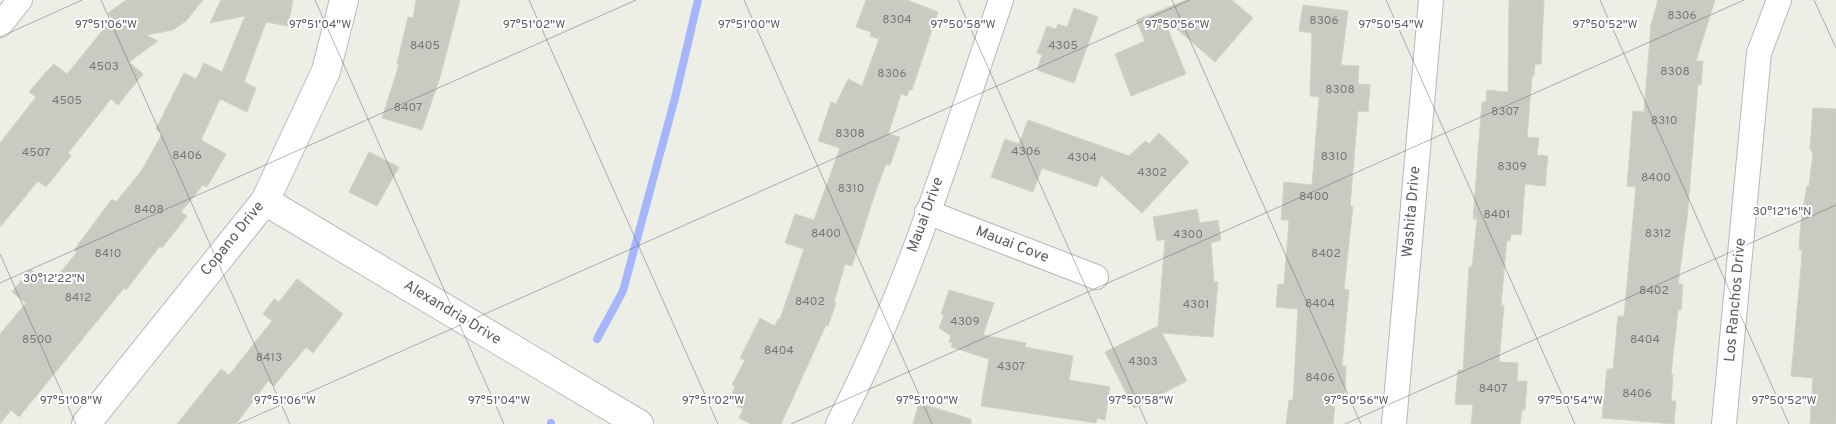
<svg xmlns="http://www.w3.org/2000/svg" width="1836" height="424" viewBox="0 0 1836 424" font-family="Overpass,sans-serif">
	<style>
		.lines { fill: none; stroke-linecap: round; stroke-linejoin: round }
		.stream { stroke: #a7b5fc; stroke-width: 8 }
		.building { fill: #c9cac1; stroke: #d2d3c3 }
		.street-casing { stroke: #b7b7be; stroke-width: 26 }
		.secondary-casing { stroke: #babac2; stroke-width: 30 }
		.street { stroke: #fff; stroke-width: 24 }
		.secondary { stroke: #fff; stroke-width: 28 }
		.ticks { fill: none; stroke: #5c5d65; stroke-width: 1; stroke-opacity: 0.45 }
		.labels { text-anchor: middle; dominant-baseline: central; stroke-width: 4; stroke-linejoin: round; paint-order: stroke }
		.number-label { font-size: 12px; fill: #77787c }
		.street-label { font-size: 15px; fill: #5c5d65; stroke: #fff }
		.ticks-label { font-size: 12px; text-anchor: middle; fill: #5c5d65; stroke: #fff; stroke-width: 4; stroke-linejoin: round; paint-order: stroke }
	</style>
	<rect width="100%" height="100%" fill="#edeee5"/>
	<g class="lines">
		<!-- stream -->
		<g class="stream">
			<path d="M597,339L623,291L675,98L698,0"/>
			<path d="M551,424V423"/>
		</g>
	</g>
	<!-- building -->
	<g class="building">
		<path d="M126,0H203L186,21L173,30L146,35L158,41L129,62L143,74L118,105L111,99L68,153L71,156L46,187L38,181L0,227V143L36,97L29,92L45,73L54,64L67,74L112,19L108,13Z"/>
		<path d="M221,0H293L288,26L266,22L244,82L256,88L247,112L220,99L201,140L226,154L207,187L203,185L181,212L187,216L162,248L160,246L126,290L124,288L19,417L11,410L0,424V334L26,303L12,292L30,269L50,285L77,252L74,250L112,199L116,202L142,170L162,134L156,129L184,73L196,79L204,63L222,72L245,16L210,23Z"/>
		<path d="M416,0H460L441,74L422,130L382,118L399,65L397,64L408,17L413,18Z"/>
		<path d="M866,0H907L938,12L912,90H909L907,96L901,94L888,134L900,137L890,165L886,164L875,193L852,266L845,264L834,302L836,303L828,326L826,325L781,424H751L739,418L743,409L736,406L741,397L732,393L735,386L732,385L745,360L740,358L760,318L775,326L778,319H780L804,249L785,243L795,214L814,220L840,148L818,141L831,102L836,104L848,79L862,86L879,39L870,36L871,32L856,27Z"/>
		<path d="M1186,0H1232L1253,18L1215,62L1163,17L1186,74L1131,96L1115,54L1145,41L1136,20Z"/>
		<path d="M1509,0H1544L1541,64H1535L1534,76H1532L1527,137L1539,138L1537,155L1548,156L1545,186L1525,184L1521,235L1511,234L1510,241L1507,240L1501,305H1504L1499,362L1518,363L1517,381H1527L1525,410H1522L1520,424H1471L1473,405L1455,404L1458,370H1463L1469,267H1472L1477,219H1473L1482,102H1486L1487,90L1508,92Z"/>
		<path d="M1658,0H1715L1696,61H1703L1701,85L1698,84L1687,219L1678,284H1683L1681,310H1678L1671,374H1673L1671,401H1676L1674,424L1602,418L1607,369H1613L1618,316H1624L1636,187L1627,186L1633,111L1644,112L1651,25Z"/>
		<path d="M1303,5L1348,11L1341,65L1359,66L1358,84L1370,85L1368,112L1358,111L1350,206H1353L1344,289L1349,290L1342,366H1346L1345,394L1336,393L1333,424H1286L1289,400H1293L1298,309L1276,307L1278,284H1284L1289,220H1281L1284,182L1312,185L1319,97L1310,96L1312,33L1299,31Z"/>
		<path d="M1074,8L1098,17L1074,83L1037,70L1042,55L1037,53L1047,26L1056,29L1058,24L1067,27Z"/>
		<path d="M1813,108L1836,109V424H1810L1813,378L1791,376L1801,267L1802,250H1799L1801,222L1807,186H1809L1813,153L1810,149Z"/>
		<path d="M1028,120L1129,156L1145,141L1149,144L1159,133L1189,162L1142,213L1101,175L1097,187L1042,168L1033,192L991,177L1005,139L1019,144Z"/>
		<path d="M369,152L399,167L377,206L349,192Z"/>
		<path d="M1197,209L1200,223L1218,220L1221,240L1211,243L1214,282H1218L1213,337L1162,333L1187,381L1134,408L1105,352L1158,326L1165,239L1157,241L1153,217Z"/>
		<path d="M297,279L343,314L313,353L306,347L274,386L268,381L236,424H177L221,369L229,375L272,321L263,314L274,299L279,302Z"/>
		<path d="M949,290L994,303L983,335L1026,343L1025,347L1073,356L1069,380L1110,387L1105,420L1097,418L1096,423L981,406L989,359L951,347L953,343L949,342L951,336L939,328L944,315L941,314Z"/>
		<path d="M919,403L971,419V424H913Z"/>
	</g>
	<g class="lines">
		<defs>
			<g id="street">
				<path d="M0,25L20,0"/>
				<path d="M927,212L1096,277"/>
				<path d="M838,424C908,290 952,143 1001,0"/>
				<path d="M1394,424L1431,0"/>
				<path d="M1724,424L1759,53L1779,0"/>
			</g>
			<g id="secondary">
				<path d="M265,201L639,424"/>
				<path d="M86,424L265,201L326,71L344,0"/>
			</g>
		</defs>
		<!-- street casing -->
		<use href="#street" class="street-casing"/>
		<!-- secondary casing -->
		<use href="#secondary" class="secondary-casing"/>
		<!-- street -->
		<use href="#street" class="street"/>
		<!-- secondary -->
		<use href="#secondary" class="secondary"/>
	</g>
	<!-- ticks -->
	<path class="ticks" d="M101,0L290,424M315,0L504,424M529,0L718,424M744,0L932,424M958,0L1147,424M1172,0L1361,424M1386,0L1575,424M1600,0L1789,424M1814,0L1836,48M0,37L82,0M0,254L76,424M0,283L636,0M238,424L1190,0M791,424L1744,0M1345,424L1836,205"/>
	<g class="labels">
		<!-- number labels -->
		<g class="number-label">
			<text x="1682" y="16">8306</text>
			<text x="897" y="20">8304</text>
			<text x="1324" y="21">8306</text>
			<text x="425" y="46">8405</text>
			<text x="1063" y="46">4305</text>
			<text x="104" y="67">4503</text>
			<text x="1675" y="72">8308</text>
			<text x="892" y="74">8306</text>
			<text x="1340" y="90">8308</text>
			<text x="67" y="101">4505</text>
			<text x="408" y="108">8407</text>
			<text x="1505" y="112">8307</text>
			<text x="1664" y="121">8310</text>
			<text x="850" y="134">8308</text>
			<text x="1026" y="152">4306</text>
			<text x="36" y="153">4507</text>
			<text x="187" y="156">8406</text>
			<text x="1334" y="157">8310</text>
			<text x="1082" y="158">4304</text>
			<text x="1512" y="167">8309</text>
			<text x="1152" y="173">4302</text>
			<text x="1656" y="178">8400</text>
			<text x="851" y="189">8310</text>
			<text x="1314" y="197">8400</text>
			<text x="149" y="210">8408</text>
			<text x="1497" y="215">8401</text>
			<text x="826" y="234">8400</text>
			<text x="1658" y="234">8312</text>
			<text x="1188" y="235">4300</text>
			<text x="108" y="254">8410</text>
			<text x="1326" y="254">8402</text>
			<text x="1654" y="291">8402</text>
			<text x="78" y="298">8412</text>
			<text x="810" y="302">8402</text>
			<text x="1320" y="304">8404</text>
			<text x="1196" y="305">4301</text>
			<text x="965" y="322">4309</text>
			<text x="37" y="340">8500</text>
			<text x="1645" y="340">8404</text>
			<text x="779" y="351">8404</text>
			<text x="269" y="358">8413</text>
			<text x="1143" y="362">4303</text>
			<text x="1011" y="367">4307</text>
			<text x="1320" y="378">8406</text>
			<text x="1493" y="389">8407</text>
			<text x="1637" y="394">8406</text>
		</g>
		<!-- street labels -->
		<g class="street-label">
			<text transform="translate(1412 212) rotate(-85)">Washita Drive</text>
			<text transform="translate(926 215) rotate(-70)">Mauai Drive</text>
			<text transform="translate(233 239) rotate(-51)">Copano Drive</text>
			<text transform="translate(1012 245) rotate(21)">Mauai Cove</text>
			<text transform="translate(1736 300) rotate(-85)">Los Ranchos Drive</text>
			<text transform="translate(452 313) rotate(31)">Alexandria Drive</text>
		</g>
	</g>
	<g class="ticks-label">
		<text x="1391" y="28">97°50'54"W</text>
		<text x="1605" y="28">97°50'52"W</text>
		<text x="106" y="28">97°51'06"W</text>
		<text x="320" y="28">97°51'04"W</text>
		<text x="534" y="28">97°51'02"W</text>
		<text x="749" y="28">97°51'00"W</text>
		<text x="963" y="28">97°50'58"W</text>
		<text x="1177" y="28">97°50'56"W</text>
		<text x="1782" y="215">30°12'16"N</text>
		<text x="54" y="282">30°12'22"N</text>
		<text x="71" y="404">97°51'08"W</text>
		<text x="285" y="404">97°51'06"W</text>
		<text x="499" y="404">97°51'04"W</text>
		<text x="713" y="404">97°51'02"W</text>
		<text x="927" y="404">97°51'00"W</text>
		<text x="1141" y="404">97°50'58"W</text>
		<text x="1356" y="404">97°50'56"W</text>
		<text x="1570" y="404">97°50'54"W</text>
		<text x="1784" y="404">97°50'52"W</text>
	</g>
</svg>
